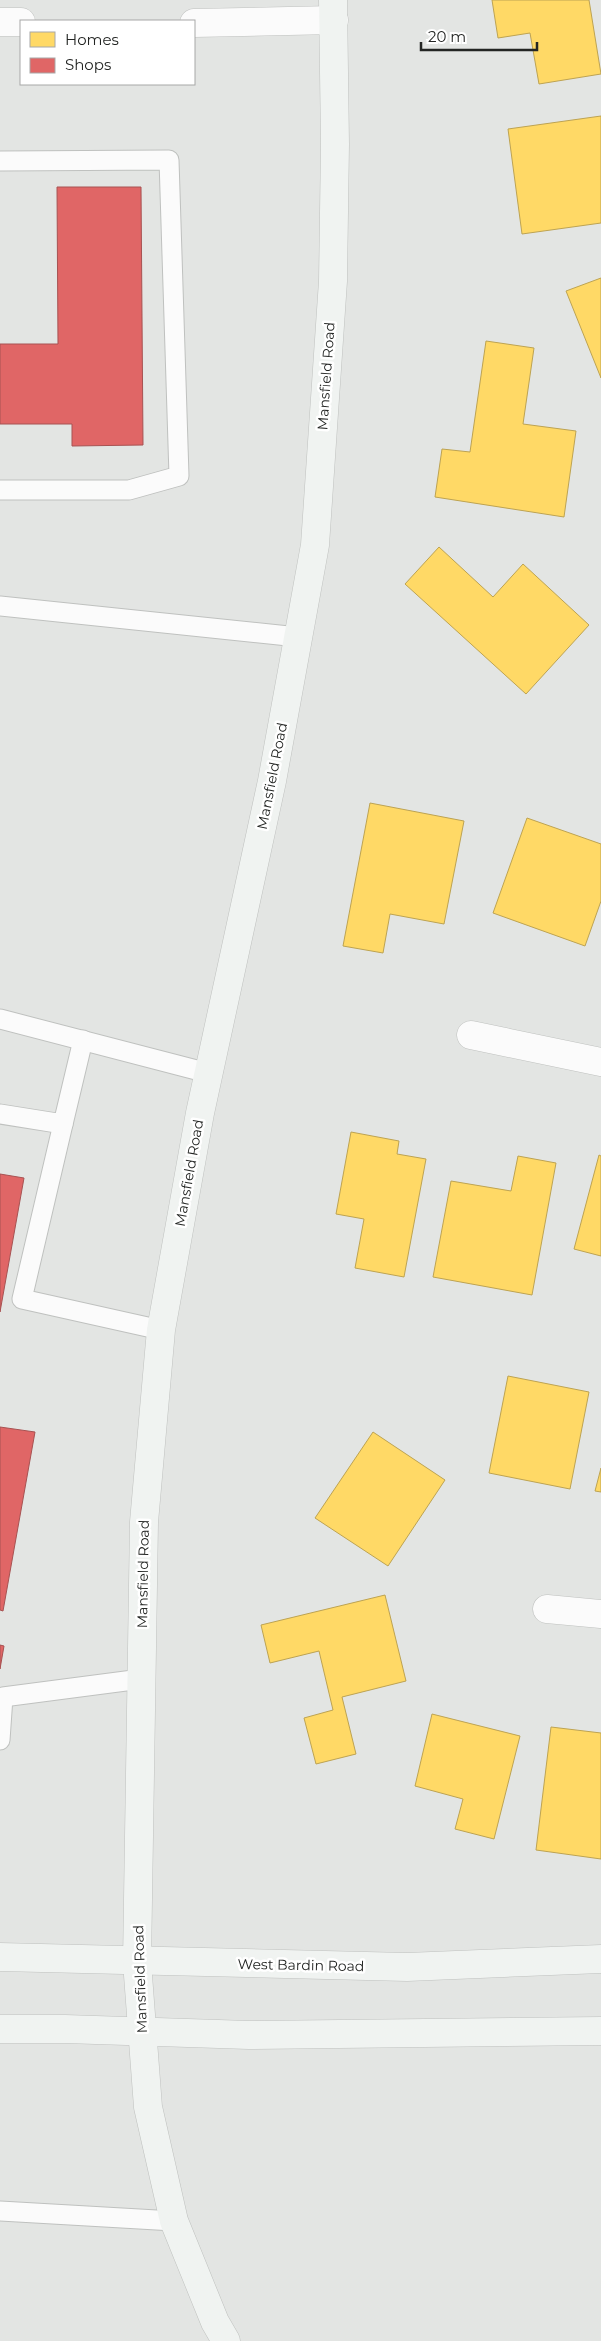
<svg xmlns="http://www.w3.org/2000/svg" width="601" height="2341" viewBox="0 0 601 2341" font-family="Montserrat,sans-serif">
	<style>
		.homes { fill: #ffd966; stroke: #bda352 }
		.shops { fill: #e06666; stroke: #a75252 }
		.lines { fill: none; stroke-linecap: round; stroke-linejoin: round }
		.lane-casing { stroke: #bfc1bf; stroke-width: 21 }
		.street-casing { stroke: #bfc1bf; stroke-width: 29 }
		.secondary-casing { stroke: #bfc1bf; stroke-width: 29 }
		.lane { stroke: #fbfbfb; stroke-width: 19 }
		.street { stroke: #fbfbfb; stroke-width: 28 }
		.secondary { stroke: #f0f3f1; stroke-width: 28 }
		.labels { text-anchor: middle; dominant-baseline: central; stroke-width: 5; stroke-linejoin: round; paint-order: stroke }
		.street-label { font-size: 14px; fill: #232523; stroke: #fff }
	</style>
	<rect width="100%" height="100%" fill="#e3e5e3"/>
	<!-- homes -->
	<g class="homes">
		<path d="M492,0H589L601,74L539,84L530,33L498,38Z"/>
		<path d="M601,116V223L522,234L508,129Z"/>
		<path d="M601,278V378L566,291Z"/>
		<path d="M486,341L534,348L523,424L576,431L564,517L435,497L442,449L470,452Z"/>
		<path d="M439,547L493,597L523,564L589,625L526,694L405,584Z"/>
		<path d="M370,803L464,821L444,924L390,914L383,953L343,946Z"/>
		<path d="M527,818L601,844V901L585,946L493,913Z"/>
		<path d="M351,1132L399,1141L397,1154L426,1159L404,1277L355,1268L364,1219L336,1214Z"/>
		<path d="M599,1155L601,1156V1256L574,1249Z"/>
		<path d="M518,1156L556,1163L532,1295L433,1277L451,1181L511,1191Z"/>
		<path d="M508,1376L589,1392L570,1489L489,1473Z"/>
		<path d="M373,1432L445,1480L388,1566L315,1518Z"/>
		<path d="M601,1468V1492L595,1491Z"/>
		<path d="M385,1595L406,1681L342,1697L356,1754L316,1764L304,1718L333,1710L319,1651L270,1663L261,1625Z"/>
		<path d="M432,1714L520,1736L494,1839L455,1829L463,1799L415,1786Z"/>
		<path d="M551,1727L601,1733V1859L536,1850Z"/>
	</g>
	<!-- shops -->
	<g class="shops">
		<path d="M57,187H141L143,445L72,446V424H0V344H58Z"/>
		<path d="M0,1174L24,1178L0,1312Z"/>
		<path d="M0,1427L35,1432L3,1611L0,1610Z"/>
		<path d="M0,1645L4,1646L0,1669Z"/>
	</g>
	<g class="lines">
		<defs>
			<g id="lane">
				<path d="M0,161L169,160L179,476L129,490H0"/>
				<path d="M0,606L298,637"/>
				<path d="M0,1019L208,1073"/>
				<path d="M0,1114L63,1124L83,1040"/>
				<path d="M63,1124L22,1299L161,1330"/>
				<path d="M0,1740L3,1697L141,1679"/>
				<path d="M0,2211L174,2221"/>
			</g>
			<g id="street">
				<path d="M0,22H21"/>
				<path d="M194,23L334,20"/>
				<path d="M471,1035L601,1062"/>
				<path d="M547,1609L601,1614"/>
			</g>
			<g id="secondary">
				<path d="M0,1957L407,1967L601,1959"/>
				<path d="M0,2029H65L249,2035L601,2031"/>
				<path d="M226,2341L215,2322L174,2221L148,2107L137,1962L144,1522L161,1330L200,1113L272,781L315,545L333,281L335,144L333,0"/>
			</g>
		</defs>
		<!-- lane casing -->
		<use href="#lane" class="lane-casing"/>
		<!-- street casing -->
		<use href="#street" class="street-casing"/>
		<!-- secondary casing -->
		<use href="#secondary" class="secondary-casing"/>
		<!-- lane -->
		<use href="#lane" class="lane"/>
		<!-- street -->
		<use href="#street" class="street"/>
		<!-- secondary -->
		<use href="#secondary" class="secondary"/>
	</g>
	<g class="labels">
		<!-- street labels -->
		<g class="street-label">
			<text transform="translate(326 376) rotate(-86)">Mansfield Road</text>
			<text transform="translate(272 776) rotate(-79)">Mansfield Road</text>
			<text transform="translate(189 1173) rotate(-80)">Mansfield Road</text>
			<text transform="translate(143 1574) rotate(-89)">Mansfield Road</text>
			<text transform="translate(301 1965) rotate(1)">West Bardin Road</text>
			<text transform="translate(140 1979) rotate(-92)">Mansfield Road</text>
		</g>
	</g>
	<!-- legend -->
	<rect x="20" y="20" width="175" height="65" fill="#ffffff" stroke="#a7a8a7"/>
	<rect x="30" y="32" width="25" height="15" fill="#ffd966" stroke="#a7a8a7"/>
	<text x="65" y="45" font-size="15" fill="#232523">Homes</text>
	<rect x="30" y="58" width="25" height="15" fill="#e06666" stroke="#a7a8a7"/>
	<text x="65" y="70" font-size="15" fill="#232523">Shops</text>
	<!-- scale -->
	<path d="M421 42v8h116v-8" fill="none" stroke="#232523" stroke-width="2.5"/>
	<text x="428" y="42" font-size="15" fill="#232523" stroke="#ffffff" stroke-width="4" paint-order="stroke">20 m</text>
</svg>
